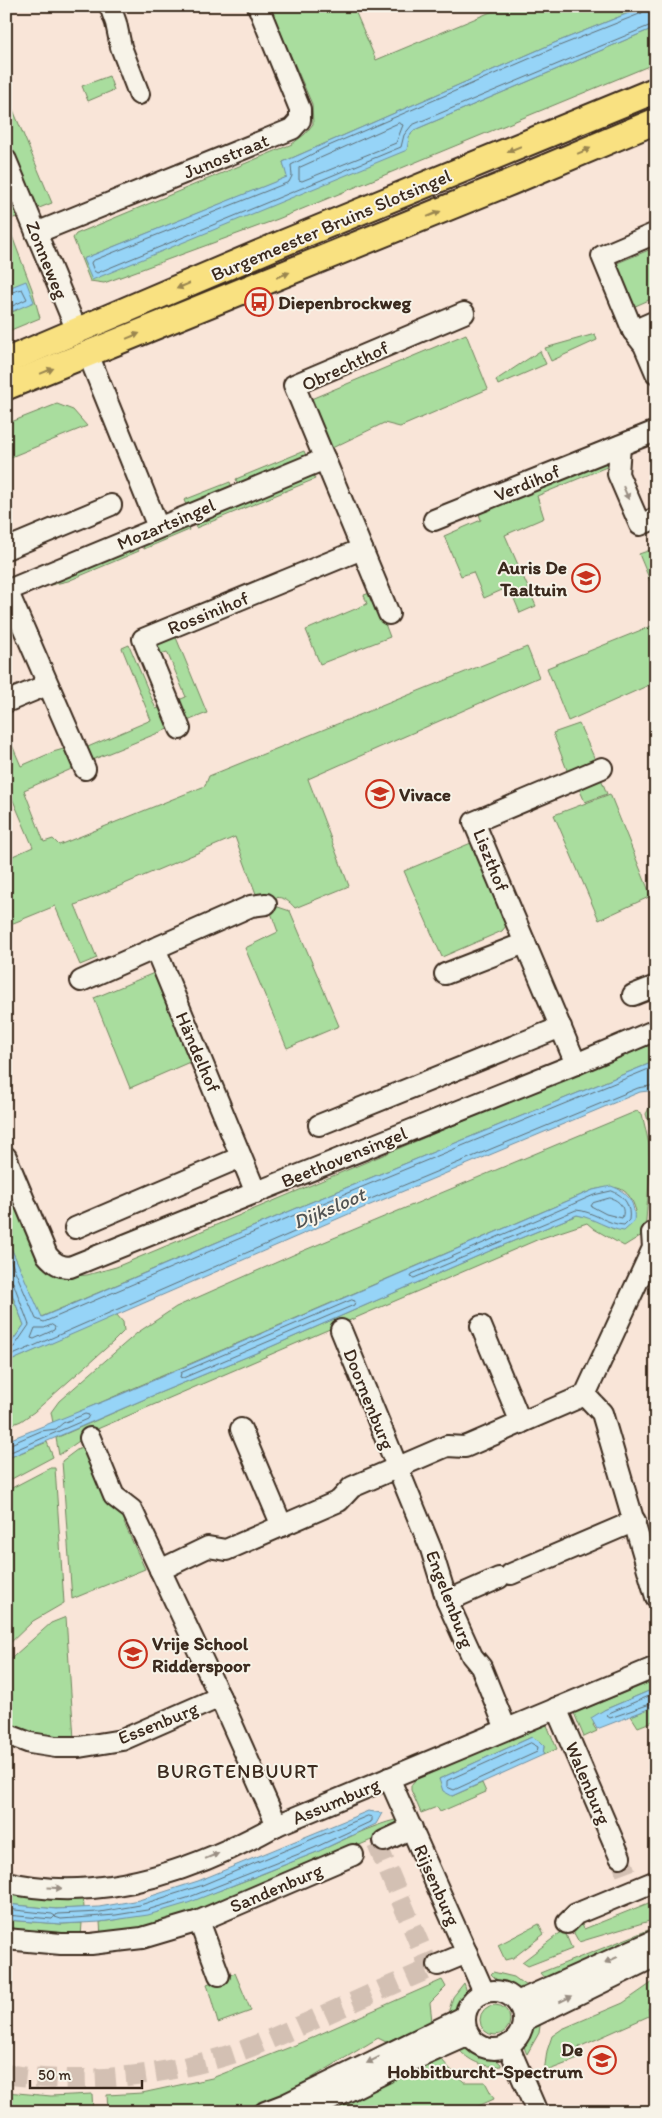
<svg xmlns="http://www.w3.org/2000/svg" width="662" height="2118" viewBox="0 0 662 2118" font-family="Itim,sans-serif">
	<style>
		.green { fill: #a9dd9e; stroke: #72845e }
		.water { fill: #96d4f7; stroke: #7290a0 }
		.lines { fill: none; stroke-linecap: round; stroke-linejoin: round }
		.shore { stroke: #5f6e75; stroke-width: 1 }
		.minor-tunnel { stroke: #d3c0b3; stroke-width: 20; stroke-dasharray: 20 10; stroke-linecap: butt }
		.minor-casing { stroke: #3b2a1e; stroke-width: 24 }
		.major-casing { stroke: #3b2a1e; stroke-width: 29 }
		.minor { stroke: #f7f3e8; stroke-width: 20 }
		.major { stroke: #f9e181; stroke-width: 25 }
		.oneway { fill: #9a8650 }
		.oneway2 { fill: #998e83 }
		.labels { text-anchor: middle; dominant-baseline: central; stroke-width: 4; stroke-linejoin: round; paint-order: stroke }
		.street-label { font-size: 19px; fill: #3b2a1e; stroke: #f7f3e8 }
		.poi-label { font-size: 19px; font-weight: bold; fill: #3b2a1e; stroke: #f7f3e8; text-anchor: start }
		.water-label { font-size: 20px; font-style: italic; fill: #525454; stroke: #f7f3e8 }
		.neighbourhood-label { font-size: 20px; letter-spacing: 1px; fill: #3b2a1e; stroke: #f7f3e8 }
	</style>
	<rect width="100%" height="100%" fill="#f9e5d8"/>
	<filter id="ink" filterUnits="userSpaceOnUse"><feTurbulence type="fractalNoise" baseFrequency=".02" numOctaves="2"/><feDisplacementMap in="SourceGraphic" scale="10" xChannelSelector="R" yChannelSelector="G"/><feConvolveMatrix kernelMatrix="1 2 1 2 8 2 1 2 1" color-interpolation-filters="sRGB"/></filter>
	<g filter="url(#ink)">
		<!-- green -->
		<g class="green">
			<path d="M269,6H353L376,60L505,6H646L552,44L283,162L288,177L83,259L87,267L409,137L414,130L656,27V63L278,219L104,283L90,281L73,238L76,234L292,144L305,134L313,124L312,104Z"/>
			<path d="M109,76L114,90L88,101L82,86Z"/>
			<path d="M6,93L52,203L6,221Z"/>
			<path d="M12,236L32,289L40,318L6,332V314L17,310L26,282L6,289V239Z"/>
			<path d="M656,247V297L633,307L615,264Z"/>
			<path d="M466,334L488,389L400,427L384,423L332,448L311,399Z"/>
			<path d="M595,334L597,340L551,361L545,348Z"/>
			<path d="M540,351L546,364L498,385L496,380Z"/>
			<path d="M57,404L73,410L87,426L6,459V424Z"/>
			<path d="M304,451L308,460L293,461L238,484L236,479Z"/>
			<path d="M608,457L609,466L537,496L544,518L505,535L536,606L520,613L509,587L484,598L473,572L461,576L444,536L481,520L478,511Z"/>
			<path d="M312,472L315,479L196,528L193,521Z"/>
			<path d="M230,482L232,487L199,500L200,505L188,510L184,500Z"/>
			<path d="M186,523L189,530L144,549L142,542Z"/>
			<path d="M136,545L139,551L68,581L33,589Z"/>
			<path d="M656,548V595L639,554Z"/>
			<path d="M373,592L390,637L320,664L306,630L367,604L364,595Z"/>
			<path d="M656,624V682L568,721L547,668Z"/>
			<path d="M175,635L207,713L87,762L83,749L151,720L122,648L129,645L156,709L186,697L167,652L158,655L153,644Z"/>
			<path d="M527,647L539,677L308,779L349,886L295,908C283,894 275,896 259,902L235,837L75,905L97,958L80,965L55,906L6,926V859L33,847L6,784V731L21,766L53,752L67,748L76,767L24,790L44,842L53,839L59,845L205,786L209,776Z"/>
			<path d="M579,724L598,766L570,778L553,733Z"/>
			<path d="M600,776L607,794L585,802L577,784Z"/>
			<path d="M610,794L651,896L599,920L554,815Z"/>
			<path d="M471,843L506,926L502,931L442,957L404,871Z"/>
			<path d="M275,906L290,911L339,1026L287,1048L245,948L278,932L269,907Z"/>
			<path d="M154,973L192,1061L130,1088L94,998Z"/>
			<path d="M656,1043V1061L309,1203L41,1317L6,1237V1175L28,1226L74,1276L87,1275L116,1267L607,1061Z"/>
			<path d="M656,1104V1149L646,1114L650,1106Z"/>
			<path d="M637,1111L642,1114L649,1144L650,1170L645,1233L624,1246L594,1229L587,1223L539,1239L95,1430L59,1455L56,1438L147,1398L268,1348L494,1249L577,1215L588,1217L614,1229L636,1211C628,1185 616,1185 593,1190L53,1423L51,1412L59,1401L137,1333L176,1307L293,1255Z"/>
			<path d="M6,1279L24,1325L11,1343L6,1345L8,1315L6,1312Z"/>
			<path d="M116,1314L123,1322L124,1331L113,1342L34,1412L21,1421L6,1427V1363Z"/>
			<path d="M47,1442L53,1457L6,1482V1459Z"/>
			<path d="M82,1446L131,1520L124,1523L145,1569L72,1599L62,1461Z"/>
			<path d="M50,1468H55L64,1603L33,1621L6,1647V1491Z"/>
			<path d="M66,1617L74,1739L71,1743L6,1727V1663L51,1623Z"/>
			<path d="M656,1680V1688L604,1710L593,1725L597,1731L584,1737L574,1713Z"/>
			<path d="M656,1706V1720L638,1727L631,1716Z"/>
			<path d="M544,1718L557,1749L543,1755L544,1746L532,1737L439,1779L452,1796L482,1783L486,1792L440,1812L437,1807L421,1813L411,1790V1785L416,1779L487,1748Z"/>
			<path d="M399,1819L402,1827L237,1897L182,1919L101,1936L100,1922C175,1912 244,1881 314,1853C343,1841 368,1826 399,1819Z"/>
			<path d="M6,1893L48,1896L83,1895L84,1908L56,1909L6,1904Z"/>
			<path d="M656,1900V1919L579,1942L571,1928L579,1918L584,1929Z"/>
			<path d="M6,1920L61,1924L82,1923L81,1937L6,1931Z"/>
			<path d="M539,1924L544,1934L513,1958L505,1960L498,1945Z"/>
			<path d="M656,1927V1932L546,1980L540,1973Z"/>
			<path d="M564,1930L572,1949L528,1966L522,1962Z"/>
			<path d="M493,1972L514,1977L530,1989C529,1989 522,1992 522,1992C512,1992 497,1981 491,1974Z"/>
			<path d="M235,1973L251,2011L218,2023L207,1984Z"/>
			<path d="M442,1980L446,1987L430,2003L432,2021L386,2042L378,2038L292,2090L237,2112H108L107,2095L142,2093L212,2078L293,2046Z"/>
			<path d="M656,1980V2004L648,2008L649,2016L579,2047L578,2059L544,2072L547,2051L552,2036L562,2029L623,2003Z"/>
			<path d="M464,1983C471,1999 460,2010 447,2017L453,1997Z"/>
			<circle cx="495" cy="2020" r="15"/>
			<path d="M541,2019L539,2033L527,2054C519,2042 531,2026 541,2019Z"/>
			<path d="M461,2045C473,2047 493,2056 501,2064V2066C483,2068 469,2061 457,2048Z"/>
			<path d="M438,2055L448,2067L464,2082H485L494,2099L465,2112H320Z"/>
			<path d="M6,2092L51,2096L92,2094L93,2112H6Z"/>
		</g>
		<!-- water -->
		<g class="water">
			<path d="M646,6H656V27L414,130L409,137L407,150L92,280L83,259L287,177L283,162L552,44Z"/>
			<path d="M26,281L34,302L6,314V289Z"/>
			<path d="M656,1061V1090L640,1092L351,1213L6,1363V1345L11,1343L24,1325L6,1279V1237L42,1317L309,1203Z"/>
			<path d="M611,1186C629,1192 636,1204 634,1222L624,1231C607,1229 594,1218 577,1215L494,1249L268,1348L147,1398L6,1459V1441L122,1394L593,1190Z"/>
			<path d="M656,1688V1706L597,1729L591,1718L604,1710Z"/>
			<path d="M532,1737L539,1741L544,1746L543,1755L452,1796L443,1791L439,1779Z"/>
			<path d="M368,1811L382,1813L376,1824L317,1852L188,1903L148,1915L100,1922L61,1924L6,1920V1904L56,1909L99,1907L139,1900L198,1881Z"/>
		</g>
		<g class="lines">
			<!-- shore -->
			<g class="shore">
				<path d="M646,6L642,13L554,48L324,148L291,165L292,176L289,182L92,261L91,263L94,271L97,273L401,147L404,135L412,125L656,23"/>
				<path d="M399,123L403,125L396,143L302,181L299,180V168Z"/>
				<path d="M6,294L22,289L27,299L6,309"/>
				<path d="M612,1191C625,1196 631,1206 629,1220L624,1225C606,1224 593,1211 576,1210L414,1278L411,1277L412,1274L594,1195Z"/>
				<path d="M610,1198C620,1200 626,1209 622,1218L606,1214L591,1206L593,1203Z"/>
				<path d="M6,1250L36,1319L44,1322L311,1208L656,1066"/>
				<path d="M6,1279L13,1282L29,1325L14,1347L6,1349"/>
				<path d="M352,1300L355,1301L354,1305L183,1378L180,1377L181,1373Z"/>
				<path d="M52,1325L55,1327L54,1330L34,1339L31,1338L35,1328H44Z"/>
				<path d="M6,1358L349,1208L556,1122L638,1088L656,1085"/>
				<path d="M6,1446L41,1431L56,1429L63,1423L85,1414L89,1415L87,1419L6,1454"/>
				<path d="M656,1693L609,1713L607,1716L610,1718L656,1702"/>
				<path d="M531,1743L538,1747L537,1752L454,1790L447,1787V1781Z"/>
				<path d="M368,1816L372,1817V1821L314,1848L187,1898L147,1910L116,1915L61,1919L55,1917L57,1914L100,1912L140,1905L200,1886Z"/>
				<path d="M6,1909L52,1914L55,1916L52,1919L6,1915"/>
			</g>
			<!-- minor-tunnel -->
			<g class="minor-tunnel">
				<path d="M377,1844L430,1969"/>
				<path d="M620,1857L626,1873"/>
				<path d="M6,2074C82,2086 171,2076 243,2050C279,2036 315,2019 351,2003C380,1990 409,1978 438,1965"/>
			</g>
			<defs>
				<g id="minor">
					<path d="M110,6L116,23L121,47L139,94"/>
					<path d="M6,160L77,331"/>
					<path d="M36,233L292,129L300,120V109L258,6"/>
					<path d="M656,233L602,256L633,331L644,345L656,373"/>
					<path d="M633,331L656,321"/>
					<path d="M88,354L158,527"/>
					<path d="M620,446L618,474L640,525L656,518"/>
					<path d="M434,520L656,431"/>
					<path d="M6,549L111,505"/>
					<path d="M7,590L85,769"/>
					<path d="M6,591L325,459"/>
					<path d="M389,614L294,385L464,313"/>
					<path d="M6,702L47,685"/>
					<path d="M180,729L143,639L362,549"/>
					<path d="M155,948L256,1193"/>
					<path d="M445,974L525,943"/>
					<path d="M81,981L251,906L266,904"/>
					<path d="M633,995L656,986"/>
					<path d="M576,1064L474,822L602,768"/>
					<path d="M319,1125L561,1027"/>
					<path d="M6,1157L47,1255C54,1263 59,1267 70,1267L576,1064L656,1030"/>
					<path d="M75,1228L241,1157"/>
					<path d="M481,1326L521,1423"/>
					<path d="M341,1330L431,1549L447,1601L472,1656L481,1667L506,1729"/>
					<path d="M585,1395L602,1413L656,1597"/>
					<path d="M241,1429L282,1526"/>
					<path d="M90,1438L114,1496L132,1510L220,1697L277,1825"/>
					<path d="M160,1570L208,1547L226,1550L339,1501L352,1487L447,1446L465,1447L585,1395L653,1248L652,1233"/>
					<path d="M511,1574L635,1521"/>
					<path d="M447,1601L499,1578"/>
					<path d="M556,1708L620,1857"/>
					<path d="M6,1734L30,1743L56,1747H79L122,1740L220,1697"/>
					<path d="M389,1778L484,1992"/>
					<path d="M384,1841L412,1828"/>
					<path d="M6,1882C100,1905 196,1870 277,1825L656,1667"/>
					<path d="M199,1921L219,1975"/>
					<path d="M567,1923L576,1914L656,1881"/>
					<path d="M6,1939L61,1944H91L142,1938L199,1921L353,1855"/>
					<path d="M438,1965L467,1953"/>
					<circle cx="494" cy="2020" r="29"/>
					<path d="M517,2002L656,1940"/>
					<path d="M523,2021L656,1956"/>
					<path d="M508,2045L537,2112"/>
					<path d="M265,2112L286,2104L464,2017"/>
					<path d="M306,2112L388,2071L469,2035"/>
				</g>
				<g id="major">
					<path d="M6,361L276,246L656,90"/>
					<path d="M6,387L511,182L656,121"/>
				</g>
			</defs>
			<!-- minor casing -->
			<use href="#minor" class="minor-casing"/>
			<!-- major casing -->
			<use href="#major" class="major-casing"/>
			<!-- minor -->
			<use href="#minor" class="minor"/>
			<!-- major -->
			<use href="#major" class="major"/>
		</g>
		<!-- one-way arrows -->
		<defs><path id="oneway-solid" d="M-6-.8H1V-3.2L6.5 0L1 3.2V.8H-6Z" transform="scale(1.25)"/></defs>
		<g class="oneway">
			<use href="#oneway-solid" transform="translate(514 149) rotate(158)"/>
			<use href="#oneway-solid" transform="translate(584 151) rotate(-23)"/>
			<use href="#oneway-solid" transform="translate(434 214) rotate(-22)"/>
			<use href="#oneway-solid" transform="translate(283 275) rotate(-22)"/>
			<use href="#oneway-solid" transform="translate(183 286) rotate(157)"/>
			<use href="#oneway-solid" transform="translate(133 336) rotate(-22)"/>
			<use href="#oneway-solid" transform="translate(47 371) rotate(-22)"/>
		</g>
		<g class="oneway2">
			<use href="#oneway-solid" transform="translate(626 493) rotate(67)"/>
			<use href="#oneway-solid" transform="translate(212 1856) rotate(-22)"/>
			<use href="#oneway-solid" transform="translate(55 1888) rotate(3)"/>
			<use href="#oneway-solid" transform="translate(611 1960) rotate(156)"/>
			<use href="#oneway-solid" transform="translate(566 1999) rotate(-26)"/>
			<use href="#oneway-solid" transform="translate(373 2060) rotate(153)"/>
		</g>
	</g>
	<!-- icons -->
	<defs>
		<symbol id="bus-ring" viewBox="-11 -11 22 22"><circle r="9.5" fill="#f7f3e8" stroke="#c8321e" stroke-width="1.5"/><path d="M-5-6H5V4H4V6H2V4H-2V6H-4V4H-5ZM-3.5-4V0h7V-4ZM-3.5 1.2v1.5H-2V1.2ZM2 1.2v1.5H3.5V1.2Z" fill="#c8321e"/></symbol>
		<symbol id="school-ring" viewBox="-11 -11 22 22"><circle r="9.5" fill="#f7f3e8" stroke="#c8321e" stroke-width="1.5"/><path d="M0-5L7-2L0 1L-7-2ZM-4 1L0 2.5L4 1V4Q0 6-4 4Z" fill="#c8321e"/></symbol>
	</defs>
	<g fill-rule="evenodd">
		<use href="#bus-ring" x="243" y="286" width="32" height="32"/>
		<use href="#school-ring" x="570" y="562" width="32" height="32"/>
		<use href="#school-ring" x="364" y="778" width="32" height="32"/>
		<use href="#school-ring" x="117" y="1638" width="32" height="32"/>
		<use href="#school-ring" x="586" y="2044" width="32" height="32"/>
	</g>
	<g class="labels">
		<!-- street labels -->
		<g class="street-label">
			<text transform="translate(226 156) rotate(-22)">Junostraat</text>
			<text transform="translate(331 225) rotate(-23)">Burgemeester Bruins Slotsingel</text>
			<text transform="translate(47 260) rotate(68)">Zonneweg</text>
			<text transform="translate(345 366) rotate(-25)">Obrechthof</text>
			<text transform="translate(527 483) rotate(-22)">Verdihof</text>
			<text transform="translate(166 524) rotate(-23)">Mozartsingel</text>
			<text transform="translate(208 613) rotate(-22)">Rossinihof</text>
			<text transform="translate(491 860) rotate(68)">Liszthof</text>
			<text transform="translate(198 1052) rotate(67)">Händelhof</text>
			<text transform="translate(344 1157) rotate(-22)">Beethovensingel</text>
			<text transform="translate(369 1399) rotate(68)">Doornenburg</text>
			<text transform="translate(450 1599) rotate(69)">Engelenburg</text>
			<text transform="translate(158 1723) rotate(-22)">Essenburg</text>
			<text transform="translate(588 1783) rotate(67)">Walenburg</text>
			<text transform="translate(336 1801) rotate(-23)">Assumburg</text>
			<text transform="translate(437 1885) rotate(66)">Rijsenburg</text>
			<text transform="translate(276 1888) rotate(-23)">Sandenburg</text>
		</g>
		<!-- poi labels -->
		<g class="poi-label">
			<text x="278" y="302">Diepenbrockweg</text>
			<text x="567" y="567" text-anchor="end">Auris De<tspan x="567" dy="22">Taaltuin</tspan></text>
			<text x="399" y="794">Vivace</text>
			<text x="152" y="1643">Vrije School<tspan x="152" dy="22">Ridderspoor</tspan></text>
			<text x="583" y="2049" text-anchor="end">De<tspan x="583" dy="22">Hobbitburcht-Spectrum</tspan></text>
		</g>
		<!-- water labels -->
		<g class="water-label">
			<text transform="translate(329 1208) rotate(-23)">Dijksloot</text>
		</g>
		<!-- neighbourhood labels -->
		<g class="neighbourhood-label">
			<text x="238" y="1771">BURGTENBUURT</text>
		</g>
	</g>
	<!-- margin -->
	<rect width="662" height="2118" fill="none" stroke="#f7f3e8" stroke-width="25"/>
	<rect x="12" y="12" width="637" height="2093" fill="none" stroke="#3b2a1e" stroke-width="2" filter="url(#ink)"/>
	<!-- scale -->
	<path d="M30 2080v8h112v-8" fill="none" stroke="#3b2a1e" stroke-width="2.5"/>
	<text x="38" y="2080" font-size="15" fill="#3b2a1e" stroke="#f7f3e8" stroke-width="4" paint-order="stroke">50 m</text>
</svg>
